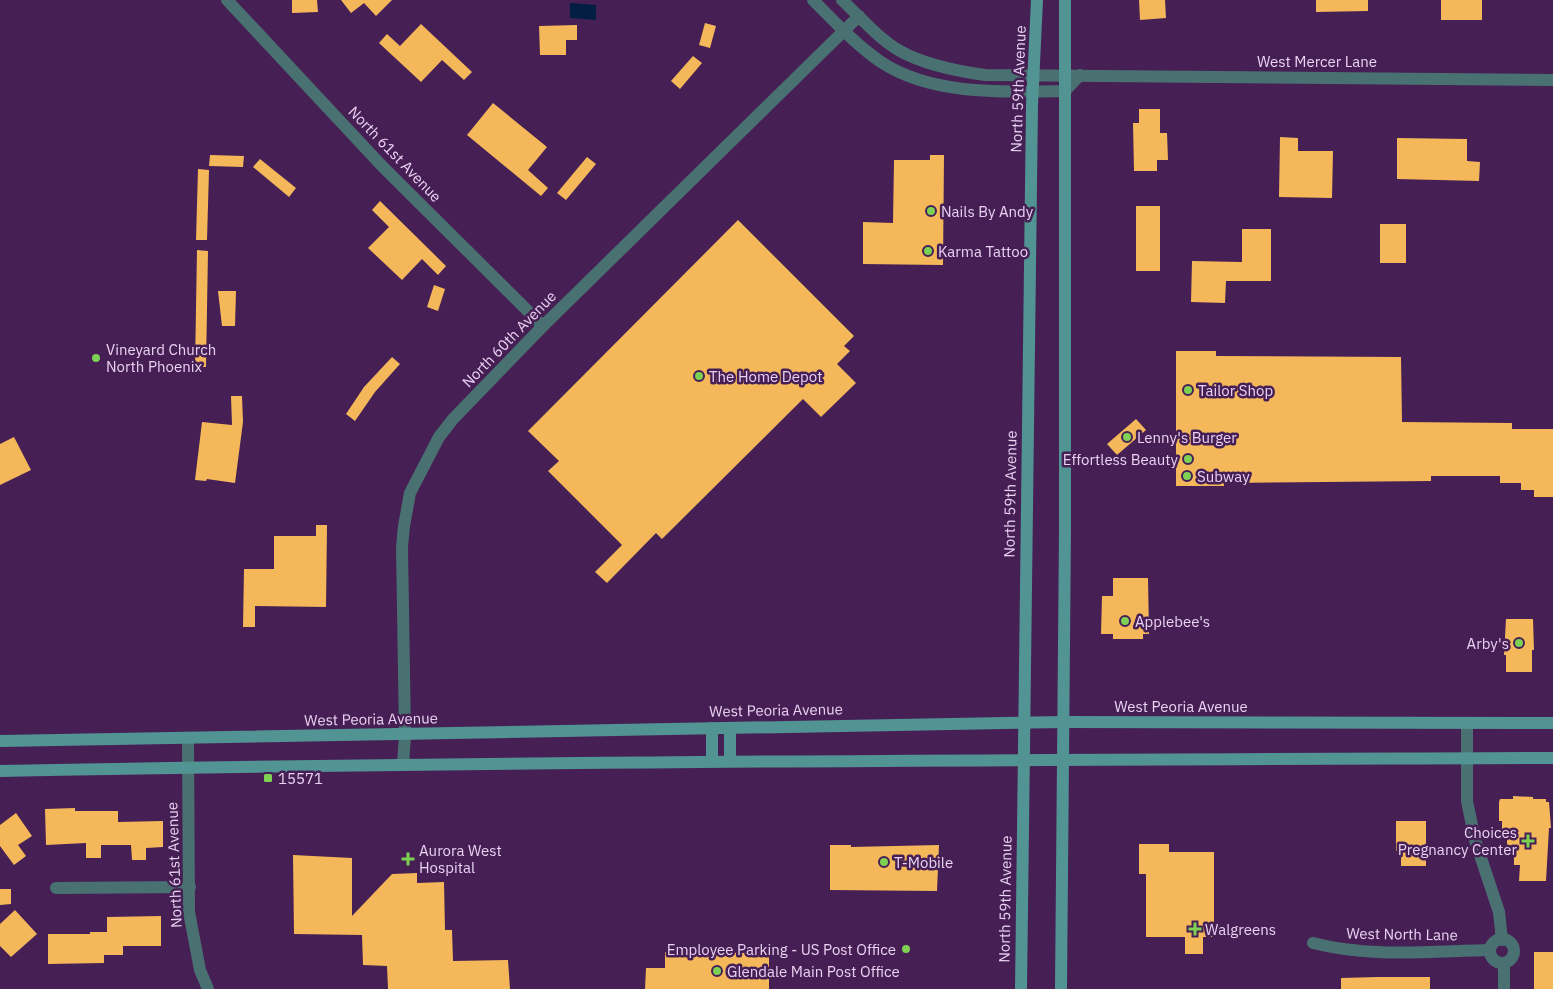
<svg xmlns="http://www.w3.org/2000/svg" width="1553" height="989" viewBox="0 0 1553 989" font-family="'IBM Plex Sans',sans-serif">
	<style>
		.water { fill: #021e43 }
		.building { fill: #f4b85b }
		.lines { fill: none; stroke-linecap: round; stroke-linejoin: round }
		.street { stroke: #4a7171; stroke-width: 12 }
		.secondary { stroke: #529394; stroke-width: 12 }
		.poi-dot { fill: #7ed153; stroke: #461f54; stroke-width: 2 }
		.labels { text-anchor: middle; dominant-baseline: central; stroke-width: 5; stroke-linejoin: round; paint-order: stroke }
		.street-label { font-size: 15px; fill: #e9d2f2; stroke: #461f54 }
		.poi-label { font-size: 15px; fill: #e9d2f2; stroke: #461f54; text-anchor: start }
	</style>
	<rect width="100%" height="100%" fill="#461f54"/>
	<!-- water -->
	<path class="water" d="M570,3L596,5V20L570,18Z"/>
	<!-- building -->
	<g class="building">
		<path d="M292,0H317L318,12L292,13Z"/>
		<path d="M341,0H392L376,16L364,3L351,13Z"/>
		<path d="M1139,0H1165L1166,18L1140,20Z"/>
		<path d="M1316,0H1368V11L1316,12Z"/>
		<rect x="1441" y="0" width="41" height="20"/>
		<path d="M705,23L716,26L710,48L699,45Z"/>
		<path d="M421,24L472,72L464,80L442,60L421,82L379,43L387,34L400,46Z"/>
		<path d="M577,25V40H566V55H540L539,26Z"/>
		<path d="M693,56L702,63L680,89L671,81Z"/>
		<path d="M493,103L547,147L528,170L548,188L541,196L467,135Z"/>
		<path d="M1139,109H1160V133H1167L1168,160H1157V171H1134L1133,123H1139Z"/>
		<path d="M1280,137L1298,138V151H1333L1332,198L1279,197Z"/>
		<path d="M1397,138L1467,139V161L1480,162L1479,181L1397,179Z"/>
		<path d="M210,155L244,156L243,167L209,166Z"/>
		<path d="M930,155H944L943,265L863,264V222L893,223L894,160H930Z"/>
		<path d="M587,157L596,164L566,200L557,193Z"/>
		<path d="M260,159L296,188L289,197L253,167Z"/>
		<path d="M198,169L209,170L207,240H196Z"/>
		<path d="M380,201L446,266L438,275L422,259L402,280L368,248L389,227L372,210Z"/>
		<rect x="1136" y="206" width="24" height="65"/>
		<path d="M738,220L854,336L844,346L850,351L837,364L856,383L821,417L803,399L662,539L656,533L607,583L595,572L622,545L548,471L559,461L528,431Z"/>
		<rect x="1380" y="224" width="26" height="39"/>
		<path d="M1242,229H1271V281H1226L1225,303L1191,302L1192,261L1242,262Z"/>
		<path d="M197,250L208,251L206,367H195Z"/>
		<path d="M434,285L445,289L438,311L427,307Z"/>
		<path d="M218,291H236L235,326H222Z"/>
		<path d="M1176,351H1216V356L1401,357L1402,422L1512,423V429H1553V497H1534V490H1521V483H1500V476H1431V481L1224,483V486H1176Z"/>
		<path d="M392,357L400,364L375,392L355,421L346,414L364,387Z"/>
		<path d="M231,396H242L243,422L235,483L207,479L206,481L195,480L202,422L232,425Z"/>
		<path d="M1136,419L1146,430L1117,455L1107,444Z"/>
		<path d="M14,437L31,470L0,485V444Z"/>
		<path d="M316,525H327L326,607L255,606V627H243L244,569H274V536H316Z"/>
		<path d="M1113,578H1148L1149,634H1143V639H1113V634H1101L1102,596H1113Z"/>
		<path d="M1506,619H1533L1534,650H1532V672H1506V655H1504Z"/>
		<path d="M1513,796L1533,797V799H1546V802H1549L1551,828H1549L1546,881H1519L1520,865H1514V847H1507V835L1502,834V821H1499V802L1500,799H1513Z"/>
		<path d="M75,808V811H118V822L163,821V847L146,848V860H132L131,845H101V858H86V843L46,845L45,809Z"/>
		<path d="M16,813L32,836L18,845L26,856L14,865L0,846V825Z"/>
		<path d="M1396,821H1426V866H1401V851H1396Z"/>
		<path d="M1139,844H1169V852H1214V937H1203V954H1185V937H1146V874H1139Z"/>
		<path d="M830,845H851V847L939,845L937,891L830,890Z"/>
		<path d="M293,855L352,858V916L392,874L417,873V883L444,882L445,930H452L453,961L508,960L510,989H388L387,966L363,965L362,935L294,934Z"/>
		<path d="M0,889H11V904L0,905Z"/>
		<path d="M15,910L37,934L11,957L0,946V924Z"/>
		<path d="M161,916V946H123V955H104V963L48,964V934H90V932H107V917Z"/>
		<path d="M665,952L769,953V989H645L646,968H665Z"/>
		<rect x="1534" y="952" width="19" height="37"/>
		<path d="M1377,977H1430V989H1341V978Z"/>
	</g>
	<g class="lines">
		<!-- street -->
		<g class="street">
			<path d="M227,0L382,166L543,326"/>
			<path d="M813,0C834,21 856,45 881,62C932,96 1006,92 1065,91L1080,75"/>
			<path d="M842,0C860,17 878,38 900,51C925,65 956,71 985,75L1553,80"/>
			<path d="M1467,723V801L1475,840L1499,912L1502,940"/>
			<path d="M188,738L189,912L200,970L208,989"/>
			<path d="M403,765L405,735L402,547L404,526L410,493L439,437L453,419L543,326L859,16"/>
			<path d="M56,888L190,887"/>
			<circle cx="1502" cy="951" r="12"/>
			<path d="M1313,943C1370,958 1432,951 1490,950"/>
			<path d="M1504,963V989"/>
		</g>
		<!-- secondary -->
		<g class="secondary">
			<path d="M712,728V761"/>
			<path d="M730,728V761"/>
			<path d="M0,741L1064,722L1553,723"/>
			<path d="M0,771C518,761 1035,760 1553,758"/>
			<path d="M1021,989L1032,105L1037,0"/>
			<path d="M1061,989L1065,529V0"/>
		</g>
	</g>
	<!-- markers -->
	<g class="poi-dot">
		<circle cx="931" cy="211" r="5"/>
		<circle cx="928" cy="251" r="5"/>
		<circle cx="96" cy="358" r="5"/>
		<circle cx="699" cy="376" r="5"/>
		<circle cx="1188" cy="390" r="5"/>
		<circle cx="1127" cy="437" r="5"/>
		<circle cx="1188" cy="459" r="5"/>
		<circle cx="1187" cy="476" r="5"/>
		<circle cx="1125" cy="621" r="5"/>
		<circle cx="1519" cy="643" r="5"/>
		<rect x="263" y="773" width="10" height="10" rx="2.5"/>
		<path d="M1525.5 833.5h5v5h5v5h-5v5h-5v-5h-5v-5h5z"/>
		<path d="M405.5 851.5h5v5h5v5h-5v5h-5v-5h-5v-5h5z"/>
		<circle cx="884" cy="862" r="5"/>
		<path d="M1192.5 921.5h5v5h5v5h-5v5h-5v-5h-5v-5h5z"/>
		<circle cx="906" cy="949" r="5"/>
		<circle cx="717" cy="971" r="5"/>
	</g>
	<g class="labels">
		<!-- street labels -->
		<g class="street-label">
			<text x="1317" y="61">West Mercer Lane</text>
			<text transform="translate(1018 89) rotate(-88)">North 59th Avenue</text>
			<text transform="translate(395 154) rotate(46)">North 61st Avenue</text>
			<text transform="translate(509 339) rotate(-46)">North 60th Avenue</text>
			<text transform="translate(1010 494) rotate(-89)">North 59th Avenue</text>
			<text x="1181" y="706">West Peoria Avenue</text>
			<text transform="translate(776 710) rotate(-1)">West Peoria Avenue</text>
			<text transform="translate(371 719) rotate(-1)">West Peoria Avenue</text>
			<text transform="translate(174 865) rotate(-92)">North 61st Avenue</text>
			<text transform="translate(1005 899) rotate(-89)">North 59th Avenue</text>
			<text transform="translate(1402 934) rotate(1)">West North Lane</text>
		</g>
		<!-- poi labels -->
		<g class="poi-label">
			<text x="941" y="211">Nails By Andy</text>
			<text x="938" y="251">Karma Tattoo</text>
			<text x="106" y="349">Vineyard Church<tspan x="106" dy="17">North Phoenix</tspan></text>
			<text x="709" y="376">The Home Depot</text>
			<text x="1198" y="390">Tailor Shop</text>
			<text x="1137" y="437">Lenny's Burger</text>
			<text x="1178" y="459" text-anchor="end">Effortless Beauty</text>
			<text x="1197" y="476">Subway</text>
			<text x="1135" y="621">Applebee's</text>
			<text x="1509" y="643" text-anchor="end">Arby's</text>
			<text x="278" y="778">15571</text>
			<text x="1517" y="832" text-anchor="end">Choices<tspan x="1517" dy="17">Pregnancy Center</tspan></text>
			<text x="419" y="850">Aurora West<tspan x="419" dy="17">Hospital</tspan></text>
			<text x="894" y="862">T-Mobile</text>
			<text x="1205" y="929">Walgreens</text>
			<text x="896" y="949" text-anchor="end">Employee Parking - US Post Office</text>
			<text x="727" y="971">Glendale Main Post Office</text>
		</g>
	</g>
</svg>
